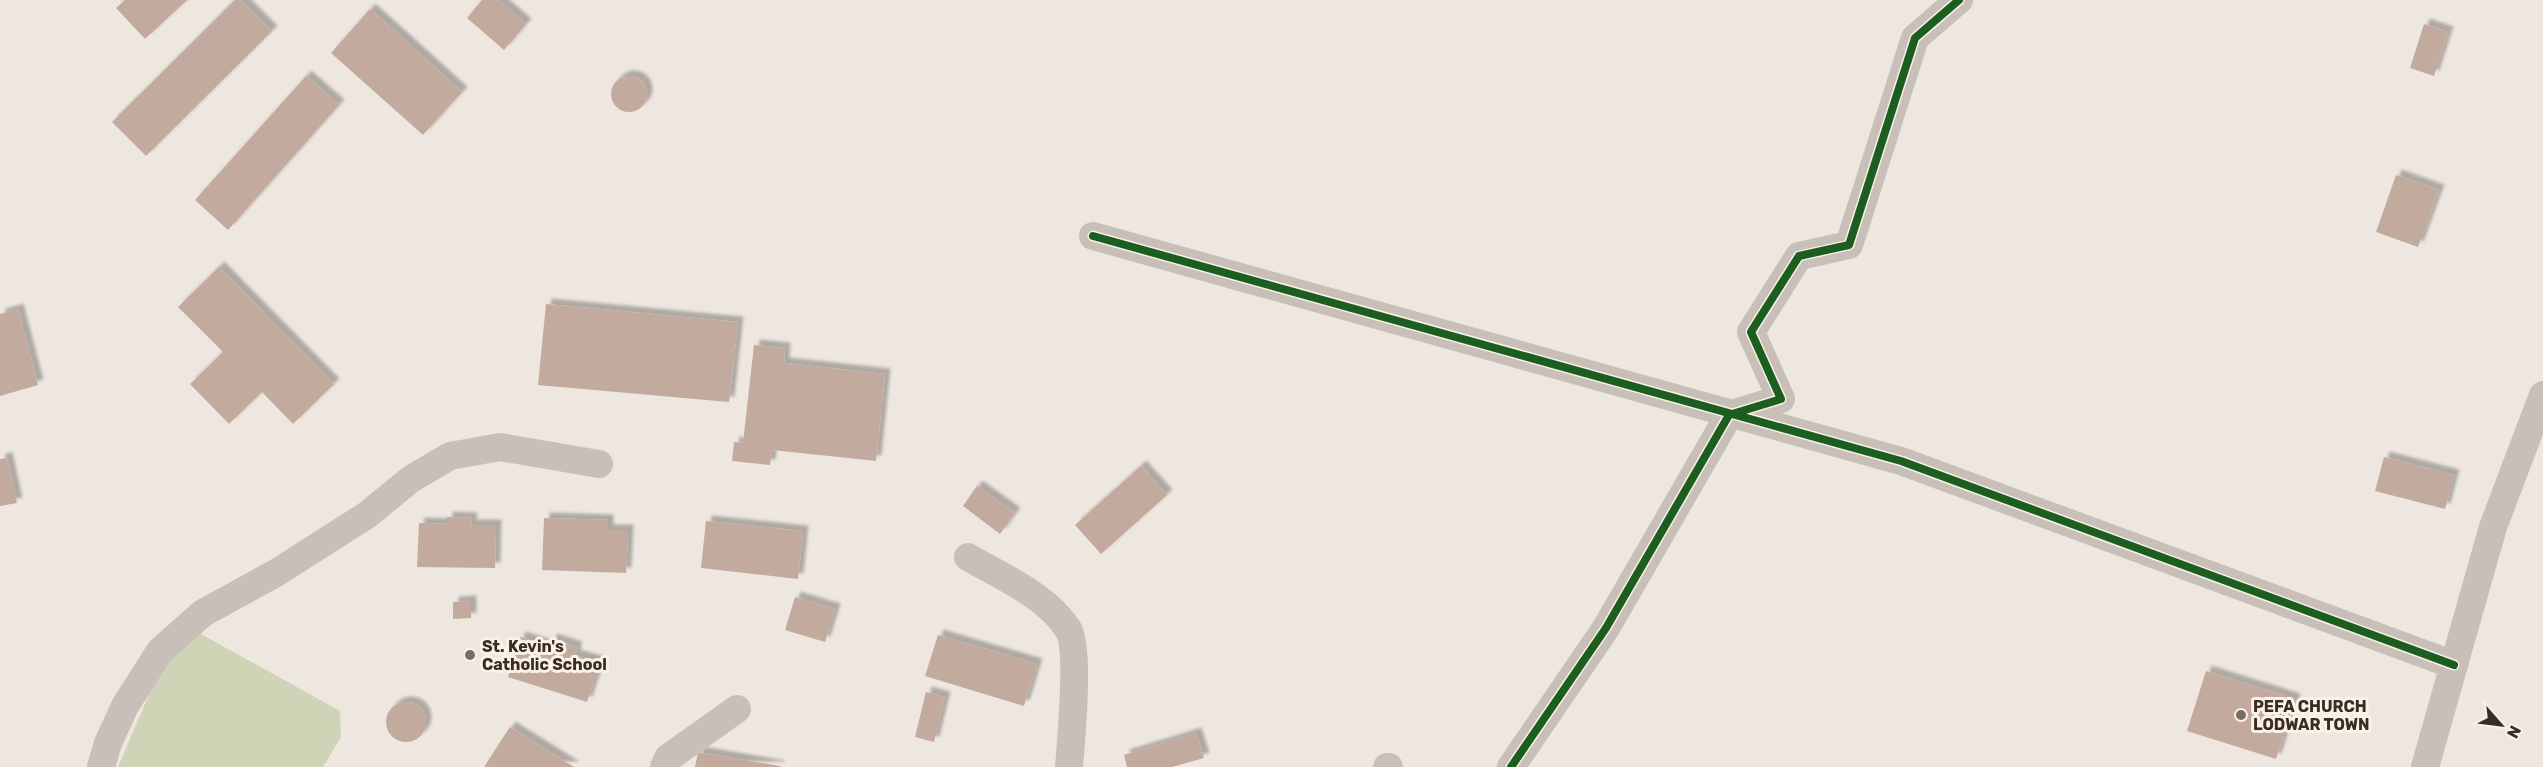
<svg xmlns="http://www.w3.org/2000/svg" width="2543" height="767" viewBox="0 0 2543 767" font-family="Rubik,sans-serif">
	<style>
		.green { fill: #cfd4b7 }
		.building { fill: #c3aa9f; filter: url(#shadow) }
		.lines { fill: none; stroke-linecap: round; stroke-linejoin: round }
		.minor { stroke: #c7bfb8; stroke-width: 28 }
		.cycleway-casing { stroke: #fbf1e5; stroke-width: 11 }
		.cycleway { stroke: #1b5e20; stroke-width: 8 }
		.poi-dot { fill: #776d67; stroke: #fbf1e5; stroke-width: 2 }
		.labels { text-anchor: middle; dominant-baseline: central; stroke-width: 6; stroke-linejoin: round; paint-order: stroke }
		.poi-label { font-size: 16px; font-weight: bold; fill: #372c26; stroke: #fbf1e5; text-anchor: start }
	</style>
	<defs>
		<filter id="shadow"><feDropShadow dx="5.5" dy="-5.5" stdDeviation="1.5" flood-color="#0004"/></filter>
	</defs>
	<rect width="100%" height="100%" fill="#eee7df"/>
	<!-- green -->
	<path class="green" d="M201,634L340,711L341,737L323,767H118L150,692L179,647Z"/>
	<!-- building -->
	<g class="building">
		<path d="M125,0H187L145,39L116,8Z"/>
		<path d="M235,0H241L272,31L146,156L112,122Z"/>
		<path d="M482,0H498L526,24L504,50L467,18Z"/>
		<path d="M370,9L462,92L423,135L331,53Z"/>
		<path d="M2424,24L2448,32L2434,76L2410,68Z"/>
		<circle cx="629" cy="94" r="18"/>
		<path d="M306,76L339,105L228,230L195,200Z"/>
		<path d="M2396,175L2439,190L2418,247L2376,232Z"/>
		<path d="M219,267L334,384L293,424L262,392L229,424L190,384L223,352L178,307Z"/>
		<path d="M546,304L738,322L729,402L538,385Z"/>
		<path d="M18,309L38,385L0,396V314Z"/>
		<path d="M754,345L785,348L784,363L885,374L876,461L772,450L770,465L732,461L734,442L743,443Z"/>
		<path d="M2384,457L2454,475L2445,509L2375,491Z"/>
		<path d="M7,458L17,503L0,506V459Z"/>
		<path d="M1141,466L1167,495L1101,554L1075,525Z"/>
		<path d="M977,486L1015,513L1000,534L963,506Z"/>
		<path d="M447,517L472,518L471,525H496L495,568L417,567L419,523L447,524Z"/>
		<path d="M544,518L608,520V530H628L626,573L542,570Z"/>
		<path d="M706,521L803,531L798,579L701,568Z"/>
		<path d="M795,597L835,609L825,642L785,630Z"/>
		<path d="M471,601V618L453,619V602Z"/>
		<path d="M938,635L1037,664L1024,706L925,676Z"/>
		<path d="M520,637L549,646L552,639L577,647L575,655L600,662L587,702L508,677Z"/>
		<path d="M2206,671L2295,699L2276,759L2187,731Z"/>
		<path d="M926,692L945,697L934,742L915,737Z"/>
		<circle cx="406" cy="722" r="20"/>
		<path d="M510,727L574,767H484Z"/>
		<path d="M1196,733L1204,758L1172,767H1127L1124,755Z"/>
		<path d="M698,752L780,766V767H695Z"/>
	</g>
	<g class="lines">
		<!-- minor -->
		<g class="minor">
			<path d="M1093,236L1901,461L2454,665"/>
			<path d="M968,557C1002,577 1046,595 1068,629C1080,648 1071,741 1069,767"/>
			<path d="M101,767L108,743L125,706L160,651L203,613L276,573L367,515L411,479L450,456L500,447L599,464"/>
			<path d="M664,767L668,758L737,709"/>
			<path d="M1387,767H1389"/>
			<path d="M1511,767L1606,628L1729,415L1781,399L1751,332L1799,256L1849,245L1915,38L1959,0"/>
			<path d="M2425,767L2493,527L2543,395"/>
		</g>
		<defs>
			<g id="cycleway">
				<path d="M1093,236L1901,461L2454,665"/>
				<path d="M1511,767L1606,628L1729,415L1781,399L1751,332L1799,256L1849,245L1915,38L1959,0"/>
			</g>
		</defs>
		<!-- cycleway casing -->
		<use href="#cycleway" class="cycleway-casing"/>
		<!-- cycleway -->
		<use href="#cycleway" class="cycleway"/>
	</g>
	<!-- markers -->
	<g class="poi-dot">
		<circle cx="470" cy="655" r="6"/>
		<circle cx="2241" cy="715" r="6"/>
	</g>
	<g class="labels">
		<!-- poi labels -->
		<g class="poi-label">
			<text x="482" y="646">St. Kevin's<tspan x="482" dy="18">Catholic School</tspan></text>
			<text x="2253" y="706">PEFA CHURCH<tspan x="2253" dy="18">LODWAR TOWN</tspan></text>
		</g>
	</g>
	<!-- north arrow -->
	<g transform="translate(2501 725) rotate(118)" stroke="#fbf1e5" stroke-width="4.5" paint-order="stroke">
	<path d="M0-4.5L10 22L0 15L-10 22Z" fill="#372c26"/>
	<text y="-9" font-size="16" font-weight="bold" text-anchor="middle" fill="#372c26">N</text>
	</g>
</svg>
